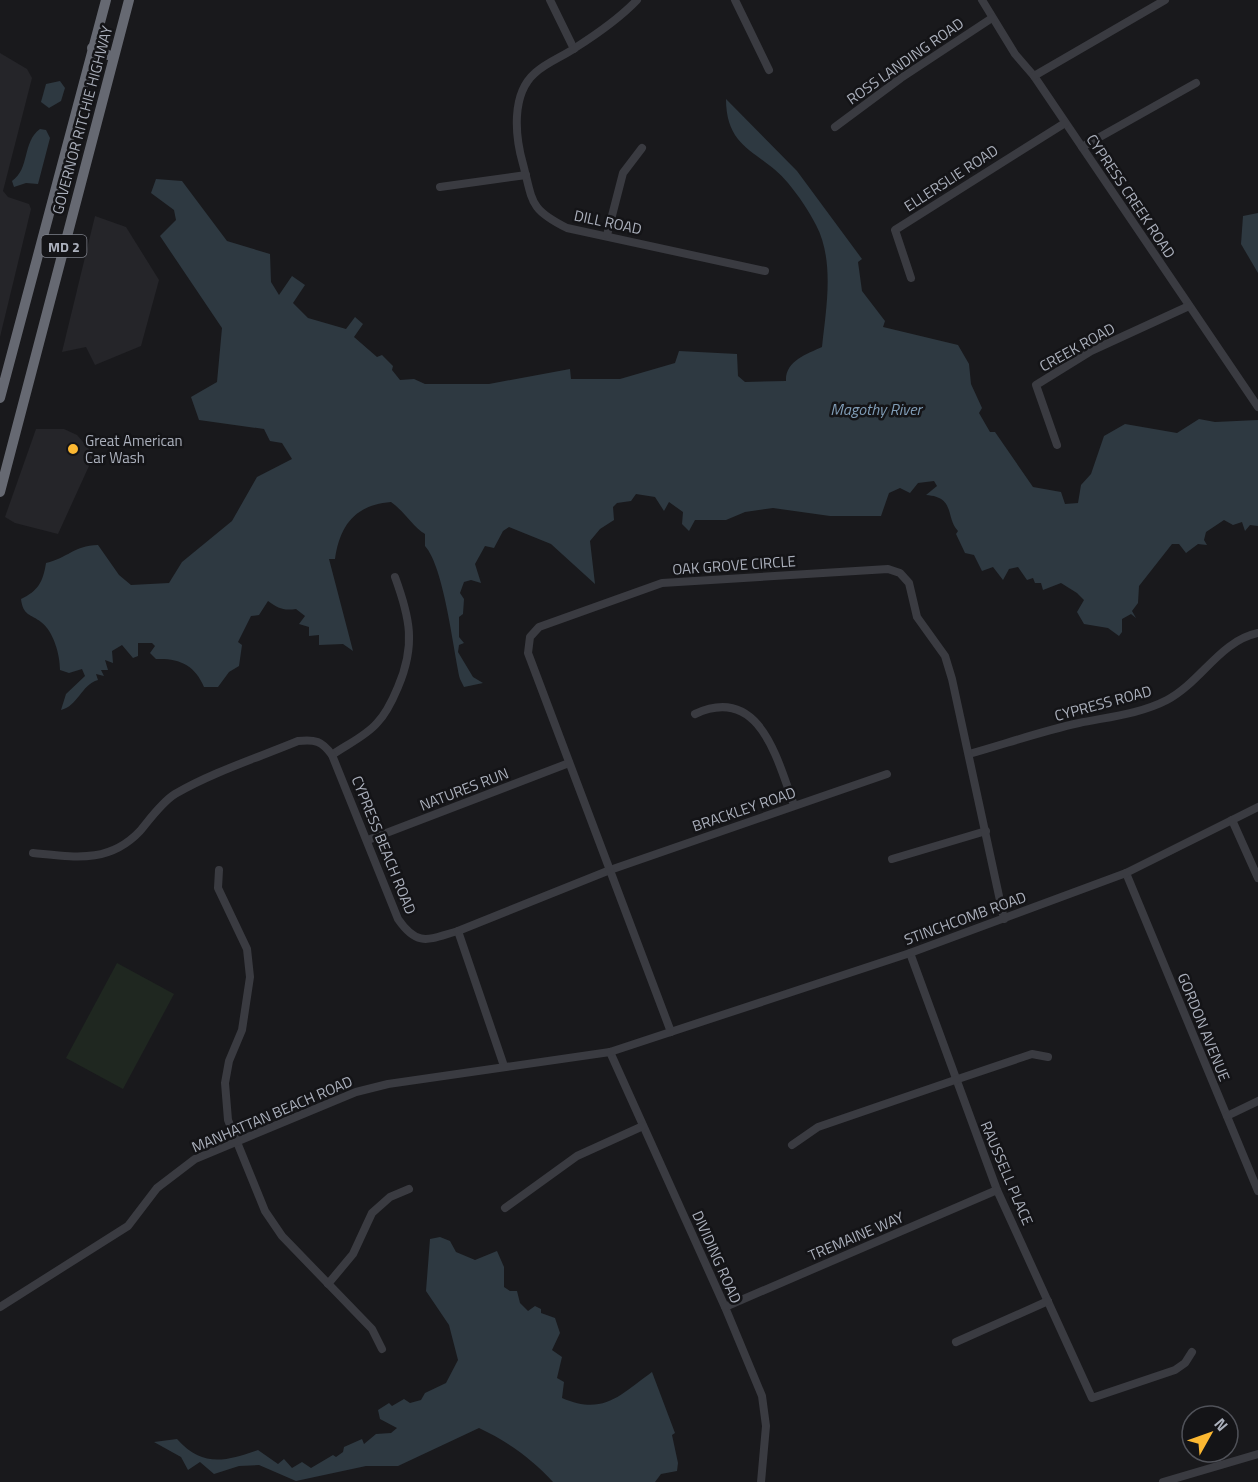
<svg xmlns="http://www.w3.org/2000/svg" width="1258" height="1482" viewBox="0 0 1258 1482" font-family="'Titillium Web',sans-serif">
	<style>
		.built { fill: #252529 }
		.green { fill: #1f2720 }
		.water { fill: #2e3941 }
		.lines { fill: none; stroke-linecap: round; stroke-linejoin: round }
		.minor { stroke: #3a3b41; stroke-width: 8 }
		.highway { stroke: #666972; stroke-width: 10 }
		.poi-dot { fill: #fcb832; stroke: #141417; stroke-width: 2 }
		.labels { text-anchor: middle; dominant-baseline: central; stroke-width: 5; stroke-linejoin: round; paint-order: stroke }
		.shield { fill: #141417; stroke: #7e818a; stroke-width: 1.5 }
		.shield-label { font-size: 14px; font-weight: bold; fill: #abb0bc }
		.street-label { font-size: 15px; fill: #abb0bc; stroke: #141417 }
		.poi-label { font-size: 15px; fill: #abb0bc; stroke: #141417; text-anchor: start }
		.water-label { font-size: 16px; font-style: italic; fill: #819eb8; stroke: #141417 }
	</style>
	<rect width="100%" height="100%" fill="#19191c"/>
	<!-- built -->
	<g class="built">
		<path d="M0,53L27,69L32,78L3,191L8,197L29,204L31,209L0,337Z"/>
		<path d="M95,216L126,227L159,280L141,346L95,365L86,347L62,352Z"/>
		<path d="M36,429H64L77,435L94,455L58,534L15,523L5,517Z"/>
	</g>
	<!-- green -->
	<path class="green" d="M117,963L174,994L123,1089L66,1058Z"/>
	<!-- water -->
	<g class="water">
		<path d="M60,81L65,88L61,101L49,108L41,102L46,84Z"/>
		<path d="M726,99L797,171L862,259L858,262L862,291L885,321L883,327L958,345L969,364L971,384L982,408L979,413L990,432H995L1033,487L1061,492L1065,504L1078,503L1081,485L1091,474L1104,436L1125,424L1177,433L1199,419L1215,422L1258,420V526L1250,525L1245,531L1242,522L1233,525L1224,520L1206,532L1204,540L1207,545L1198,544L1186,553L1179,544H1172L1139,586L1138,603L1132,611L1136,618L1131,614L1122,619V632L1119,636L1108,628L1084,624L1077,612L1084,600L1077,593L1061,583L1043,590L1041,583H1035L1033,578L1027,580L1018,567L1009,569L1003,580L993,567L982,571L974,555L965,553L956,534L958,531C945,517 956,497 926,495L937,486L934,481L918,483L910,493L900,488L889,493L881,516H830L773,508L745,512L726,520H695L689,531L682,524L683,512L669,502L664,511L655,497L636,494L631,501L617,503L613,507L614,520L600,529L590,541L595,584L551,544L509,527L503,531L494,548L485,546L475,564L481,583L471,580L464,582L460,593L464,599L463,614L459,617V637L464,643L459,645L458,652L473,677L483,683L464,687L460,679C453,648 444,567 425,546V534C412,526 404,511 391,502C355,505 340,525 335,559H329L353,651L343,644L319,645V635L309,636V627L299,624L305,616L296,609C283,611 278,608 268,601L259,615L251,616L238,642L242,645L239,666L229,672L218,687H204C195,665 179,658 156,659L150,653L155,646L152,643H138V656L133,658L122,645L112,651L113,663L105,660L108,670H101L104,676L96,674L98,680C81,685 78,706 61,710L66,694L85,676L82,669L69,673L60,670C60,655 54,632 41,622C31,614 23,616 21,599C38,591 43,582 46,563C68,558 73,546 98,545L119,575L131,585L169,583L182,562L232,521L257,477L292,459L282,443L270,441L264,429L199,420L191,397L217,382L222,328L160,236L176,220L174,210L151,193L156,179L182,181L227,241L270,254L271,282L279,295L292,276L305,285L293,303L308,318L346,329L355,317L363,324L354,337L377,357L382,355L393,366L392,370L400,380L414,379L425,384H489L570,369L571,379H620L675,363L679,351L737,354L738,376L745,382L786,381C785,361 807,354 822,347C826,309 835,261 816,225C809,211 798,195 788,183C762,151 726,151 726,99Z"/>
		<path d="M40,129L46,130L50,138L38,184L26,183L14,187L12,181C30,169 22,142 40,129Z"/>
		<path d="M1258,213V273L1241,244L1243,216Z"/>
		<path d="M440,1237L450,1241L456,1252L475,1260L497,1251L504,1267V1287L510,1291H517L520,1303L528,1311L535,1306L541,1309V1313L555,1318L560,1333L552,1350L562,1357L557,1378L564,1382L562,1398C604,1416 620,1395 652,1372L675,1433L672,1435L678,1463L677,1471L661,1474L655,1482H553C532,1459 507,1441 479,1428L398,1466H366L296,1481L259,1465L239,1466L214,1474L200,1462L188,1470L181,1457L154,1442L177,1439C203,1468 226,1461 258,1450L278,1464L284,1459L292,1468L302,1462L311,1468L333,1455L336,1457L343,1452L344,1447L362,1439L364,1444L376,1434L391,1433L397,1428L380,1419L378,1410L389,1403L392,1406L404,1399L410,1403L421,1400L425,1393L446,1383L458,1360L449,1325L426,1291L430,1239Z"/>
	</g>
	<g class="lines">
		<!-- minor -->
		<g class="minor">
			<path d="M550,0L574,49"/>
			<path d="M637,0C619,19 597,34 575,48C562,57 547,62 535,73C511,94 515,136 523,164C533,202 529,209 567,228L765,271"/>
			<path d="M735,0L769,70"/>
			<path d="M982,0L1015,54L1034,76L1258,407"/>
			<path d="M1034,76L1165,0"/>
			<path d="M835,127L901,78L992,18"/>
			<path d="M1082,147L1196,83"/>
			<path d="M440,187L526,175"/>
			<path d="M607,235L623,173L642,148"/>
			<path d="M911,278L895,230L1065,123"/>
			<path d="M1057,445L1036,385L1091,351L1189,306"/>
			<path d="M695,714C760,684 777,759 794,805"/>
			<path d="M969,754C1005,744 1042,731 1079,723C1108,717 1140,714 1167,700C1201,682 1220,641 1258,633"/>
			<path d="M332,755C346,745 366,736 377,723C386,714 393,699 398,687C416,645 410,618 395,577"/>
			<path d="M1232,820L1258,878"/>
			<path d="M368,840L569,763"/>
			<path d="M33,853C74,857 109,864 140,831C150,819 162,802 175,794C213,772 257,758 298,741C315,739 322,741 332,755L398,919C418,948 429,939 458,931L504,1066"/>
			<path d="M892,859L986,831"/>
			<path d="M219,870L218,888L247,949L250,977L242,1030L229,1061L225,1083L228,1120L265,1211L282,1236L372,1329L382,1349"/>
			<path d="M1126,873L1258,1191"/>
			<path d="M458,931L610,870L887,774"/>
			<path d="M910,953L997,1190L1092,1398L1175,1370L1185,1363L1192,1352"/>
			<path d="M671,1032L528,653L530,637L539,627L662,583L888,569L900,573L909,583L917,617L945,656L952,679L1004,919"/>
			<path d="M610,1052L725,1307L762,1396L766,1426L761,1482"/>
			<path d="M1227,1116L1258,1101"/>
			<path d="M792,1145L818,1127L955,1080L1032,1054L1048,1057"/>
			<path d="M505,1208L577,1156L643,1126"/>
			<path d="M328,1284L353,1254L372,1213L390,1197L409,1189"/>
			<path d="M0,1307L128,1226L157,1188L195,1159L356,1092L388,1084L610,1052L910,953L1126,873L1258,807"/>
			<path d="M725,1307L997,1190"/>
			<path d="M956,1342L1048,1301"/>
			<path d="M1163,1482L1258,1454"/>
		</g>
		<!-- highway -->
		<g class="highway">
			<path d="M92,48L113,57"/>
			<path d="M0,398L106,0"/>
			<path d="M0,492L129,0"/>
		</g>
	</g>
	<!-- markers -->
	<circle class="poi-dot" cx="73" cy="449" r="6"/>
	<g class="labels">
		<!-- shield labels -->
		<rect class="shield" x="41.5" y="235" width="45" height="22" rx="4.5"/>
		<g class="shield-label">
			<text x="64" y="246">MD 2</text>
		</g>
		<!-- street labels -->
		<g class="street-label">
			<text transform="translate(905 61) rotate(-35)">ROSS LANDING ROAD</text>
			<text transform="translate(82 120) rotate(-75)">GOVERNOR RITCHIE HIGHWAY</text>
			<text transform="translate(951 178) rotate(-33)">ELLERSLIE ROAD</text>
			<text transform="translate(1131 196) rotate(56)">CYPRESS CREEK ROAD</text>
			<text transform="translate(608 222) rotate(12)">DILL ROAD</text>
			<text transform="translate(1077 347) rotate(-29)">CREEK ROAD</text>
			<text transform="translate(734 565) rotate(-4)">OAK GROVE CIRCLE</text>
			<text transform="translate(1103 703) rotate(-15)">CYPRESS ROAD</text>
			<text transform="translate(464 789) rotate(-21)">NATURES RUN</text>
			<text transform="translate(744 809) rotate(-19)">BRACKLEY ROAD</text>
			<text transform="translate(384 845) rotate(68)">CYPRESS BEACH ROAD</text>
			<text transform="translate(965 918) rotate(-20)">STINCHCOMB ROAD</text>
			<text transform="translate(1204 1027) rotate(68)">GORDON AVENUE</text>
			<text transform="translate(272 1114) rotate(-23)">MANHATTAN BEACH ROAD</text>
			<text transform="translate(1007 1173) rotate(67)">RAUSSELL PLACE</text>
			<text transform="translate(856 1236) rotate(-23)">TREMAINE WAY</text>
			<text transform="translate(717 1257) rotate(66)">DIVIDING ROAD</text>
		</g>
		<!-- poi labels -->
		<g class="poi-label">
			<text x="85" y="440">Great American<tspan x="85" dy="17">Car Wash</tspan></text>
		</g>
		<!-- water labels -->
		<g class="water-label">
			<text x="876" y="409">Magothy River</text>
		</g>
	</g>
	<!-- north arrow -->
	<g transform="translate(1210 1434) rotate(50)"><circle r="28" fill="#141417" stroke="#505259" stroke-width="1.5"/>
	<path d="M0-4.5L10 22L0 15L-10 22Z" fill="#fcb832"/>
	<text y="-9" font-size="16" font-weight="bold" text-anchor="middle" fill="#abb0bc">N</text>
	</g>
</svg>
